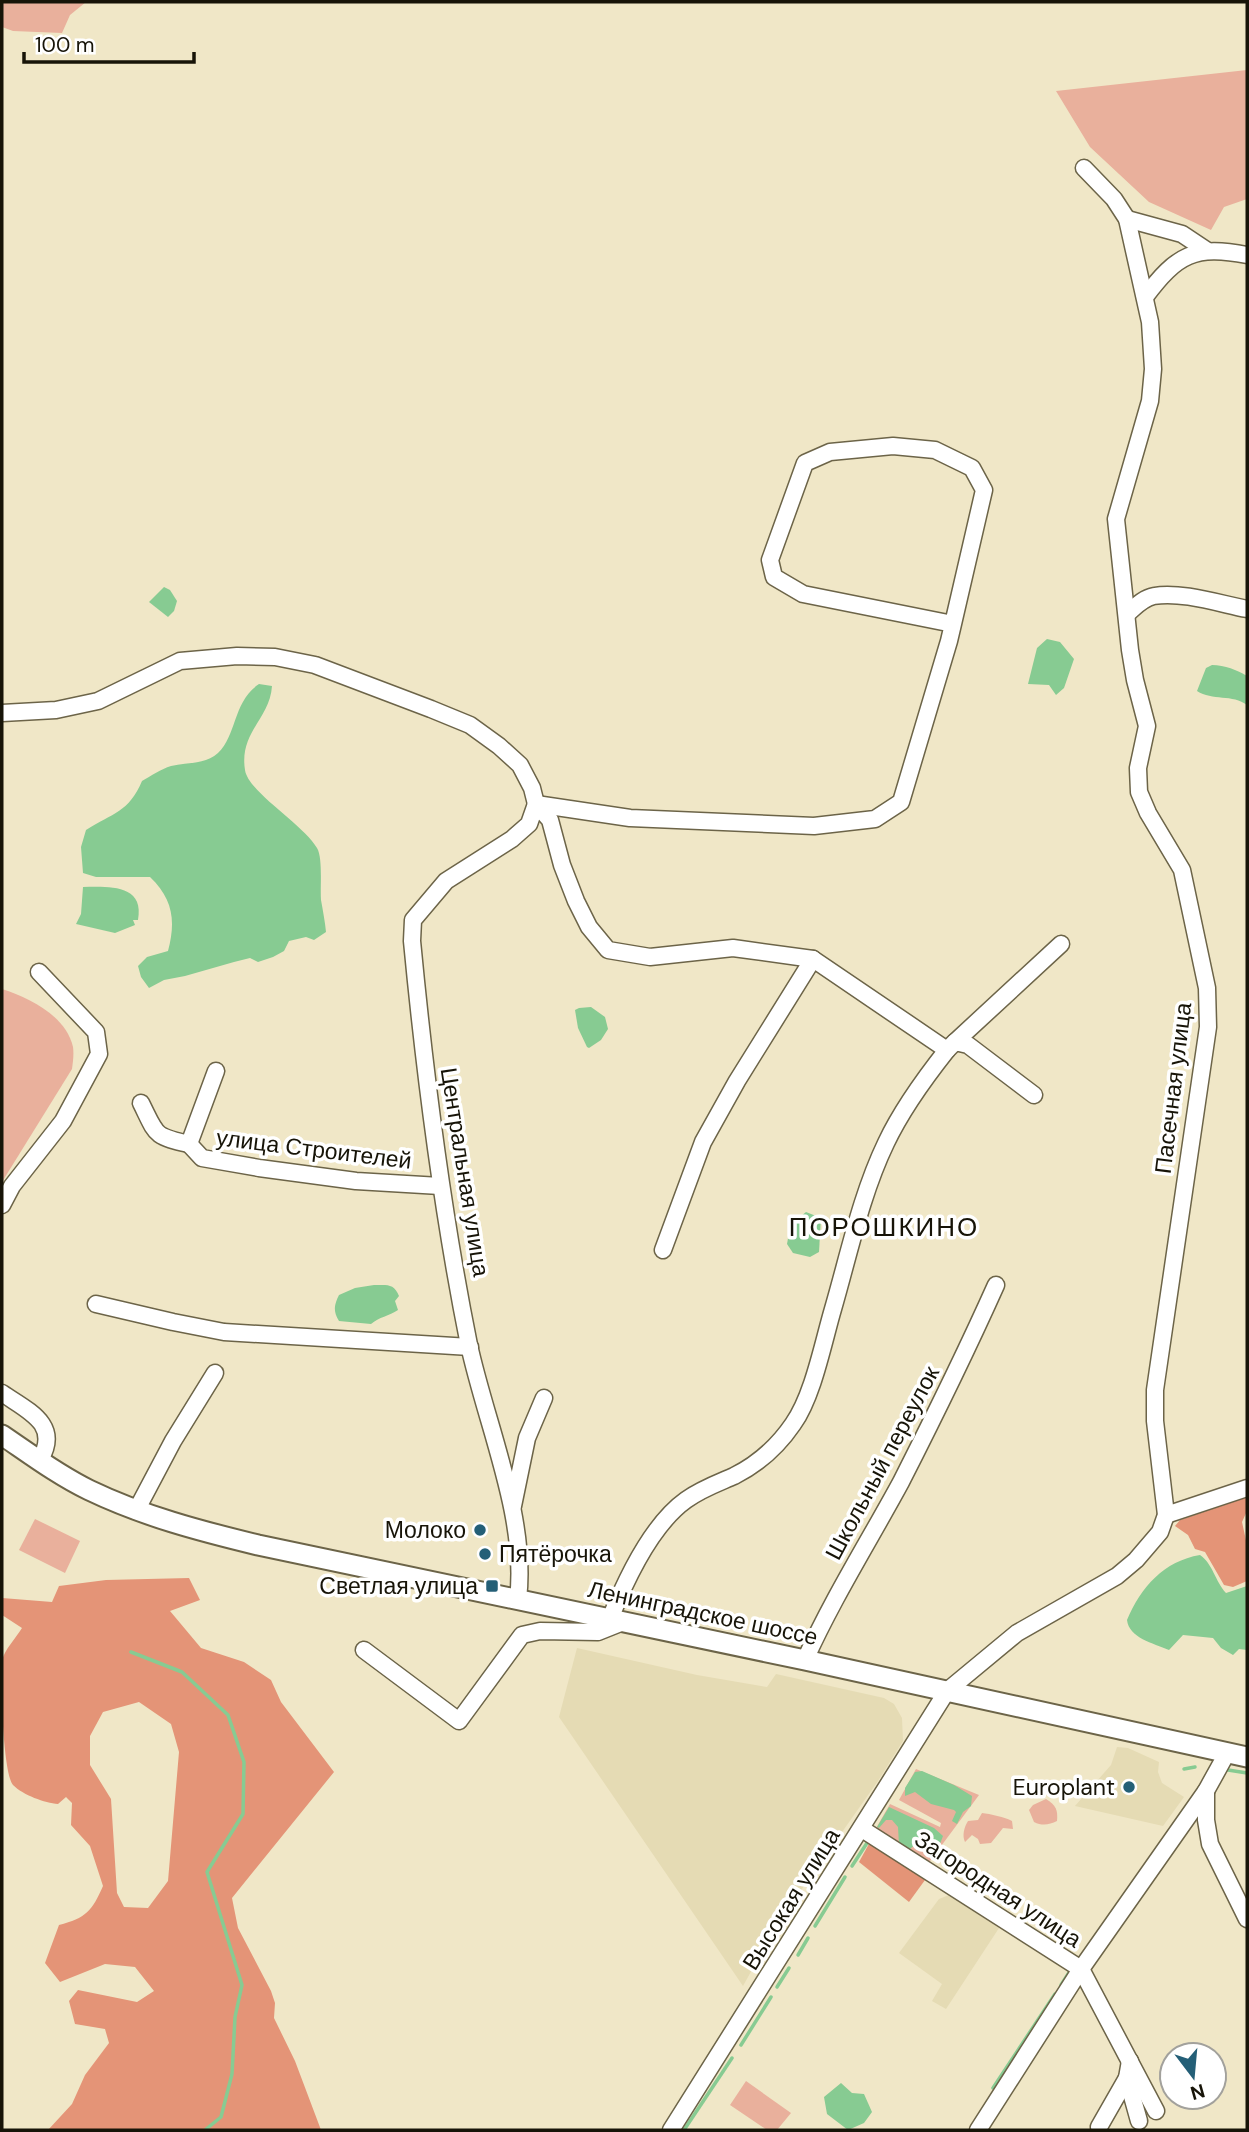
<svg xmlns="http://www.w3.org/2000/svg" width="1249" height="2132" viewBox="0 0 1249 2132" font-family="'DM Sans',sans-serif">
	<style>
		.built { fill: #e5dbb4 }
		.green { fill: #e9b09c }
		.forest { fill: #e49477; fill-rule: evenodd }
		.water { fill: #87cb92 }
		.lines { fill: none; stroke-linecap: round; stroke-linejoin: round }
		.stream { stroke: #87cb92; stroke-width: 3.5 }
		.minor-casing { stroke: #6c6448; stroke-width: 19 }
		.major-casing { stroke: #6c6448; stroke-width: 23 }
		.minor { stroke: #fff; stroke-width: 16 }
		.major { stroke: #fff; stroke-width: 19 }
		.poi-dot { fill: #245f77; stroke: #fff; stroke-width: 2.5 }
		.labels { text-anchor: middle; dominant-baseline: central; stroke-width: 7; stroke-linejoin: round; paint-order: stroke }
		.street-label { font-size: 23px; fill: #171408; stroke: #fff }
		.poi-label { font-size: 23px; fill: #171408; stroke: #fff; text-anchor: end }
		.quarter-label { font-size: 26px; letter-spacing: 2px; fill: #171408; stroke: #fff }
	</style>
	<rect width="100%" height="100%" fill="#f0e7c7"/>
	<!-- built -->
	<g class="built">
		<path d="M577,1648L697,1675L767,1687L776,1674L884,1698L894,1704L902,1718L903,1741L878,1781L778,1923L743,1986L559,1717Z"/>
		<path d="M1117,1747L1128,1748L1159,1762L1158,1772L1162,1783L1184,1797L1163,1826L1075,1806L1111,1765Z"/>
		<path d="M949,1895L999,1928L946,2009L932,2001L942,1984L899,1953L939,1899Z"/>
	</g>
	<!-- green -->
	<g class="green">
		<path d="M2,2H86L70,15L62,33L13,31L2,27Z"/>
		<path d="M1247,70V199L1224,207L1211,230L1149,202L1090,147L1056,91Z"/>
		<path d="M2,989C30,998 66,1016 73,1047C74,1054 73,1062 72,1069L2,1182Z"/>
		<path d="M35,1519L80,1541L65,1573L19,1550Z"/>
		<path d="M916,1769L979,1795L927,1865L875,1830L890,1804L940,1827L941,1823L899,1800Z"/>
		<path d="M1046,1799C1056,1805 1058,1810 1057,1821C1049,1825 1042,1826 1034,1822L1029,1810L1033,1805Z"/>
		<path d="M982,1813C990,1814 1005,1817 1012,1821L1013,1829L1003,1828L991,1843L980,1844L978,1839L972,1835L965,1842C962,1836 964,1827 968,1821L978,1820Z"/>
		<path d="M746,2081L791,2113L777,2130H767L730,2105Z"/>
	</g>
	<!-- forest -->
	<g class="forest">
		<path d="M1247,1497V1511L1242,1522L1247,1545V1581L1233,1587L1224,1585L1205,1552L1195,1549L1188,1535L1175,1526L1180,1520Z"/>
		<path d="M189,1578L200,1600L170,1611L201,1648L244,1662L271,1680L281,1702L334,1772L232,1898L238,1928L271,1991L275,2003L274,2018L295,2061L321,2130H48L72,2104L85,2075L109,2043L105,2029L75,2024L69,2001L78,1990L137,2002L154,1991L135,1967L105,1964L60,1982L45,1963L59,1925C86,1918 92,1911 103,1886L90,1846L71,1825L72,1803L66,1797L58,1804C45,1803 23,1795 13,1785C3,1774 0,1678 2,1661C4,1650 16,1638 22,1628L2,1615V1598L52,1602L59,1586L106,1580ZM139,1702L171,1724L179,1752L168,1881L148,1908L124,1907L117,1893L111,1799L90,1765V1736L103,1712Z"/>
		<path d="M870,1842L925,1880L909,1902L859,1862Z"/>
	</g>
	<!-- water -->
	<g class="water">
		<path d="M164,587L170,590L177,601L174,611L168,617L149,602Z"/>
		<path d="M1047,639L1060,642L1074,659L1064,688L1056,695L1049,685L1028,684L1037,648Z"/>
		<path d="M1212,665C1225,665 1237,670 1247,676V705C1233,694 1212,701 1197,691L1206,668Z"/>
		<path d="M259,684L272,686C270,719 239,732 245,770C248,792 303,824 317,848C323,858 320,887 321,900C323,911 325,922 326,932L314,940L306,937L289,941L284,951L273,957L258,962L250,958L234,962L185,976L164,980L149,988L141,977L138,966L147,957L168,951C176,921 173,899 150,877H96L83,873L81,847L86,830C113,813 129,812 142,781C151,776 161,769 171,766C187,762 205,765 218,753C237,735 233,701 259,684Z"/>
		<path d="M83,887C106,887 145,883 138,920H133L135,925L115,933L76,924L81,914Z"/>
		<path d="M591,1007L605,1017L608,1029L601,1040L589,1048L587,1047L578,1028L575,1010L579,1008Z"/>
		<path d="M806,1212L821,1218L819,1252L810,1257L793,1253L787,1244C789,1230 794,1221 806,1212Z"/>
		<path d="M374,1285C387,1285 394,1283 399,1296L395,1301L398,1310C389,1316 379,1317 371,1324L339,1321C333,1311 334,1305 339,1295L355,1288Z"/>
		<path d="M1200,1555C1213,1564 1215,1581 1226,1593L1247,1586V1650L1239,1649L1233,1655L1221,1648L1213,1638L1183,1635L1169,1650C1153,1643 1129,1638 1127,1620C1141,1587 1164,1561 1200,1555Z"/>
		<path d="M922,1771L954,1785L972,1796L971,1806L963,1812L957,1824L952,1821L956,1812L954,1810L931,1804L915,1792L905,1796V1788L915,1772Z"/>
		<path d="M889,1807L934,1828L943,1836L940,1844L919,1841L910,1849L899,1845L898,1827L892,1820H886L879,1828L877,1827Z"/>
		<path d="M841,2083L852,2093L864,2094L872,2112L864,2123L848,2130L827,2114L824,2097Z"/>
	</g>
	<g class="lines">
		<!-- stream -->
		<g class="stream">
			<path d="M131,1652L182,1672L228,1715L244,1762L243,1814L207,1872L242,1985L235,2017L232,2074L221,2117L205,2130"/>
			<path d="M1184,1769L1195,1767"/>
			<path d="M1228,1770L1247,1773"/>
			<path d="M852,1866L867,1843"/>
			<path d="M815,1926L845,1877"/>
			<path d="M798,1955L808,1938"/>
			<path d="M1061,1985L1070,1971L1069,1970"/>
			<path d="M777,1987L789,1968"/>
			<path d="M741,2045L771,1997"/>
			<path d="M993,2088L1055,1994"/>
			<path d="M684,2130L732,2058"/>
		</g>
		<defs>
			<g id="minor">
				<path d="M1127,219L1182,234L1206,250"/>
				<path d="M1145,297C1177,254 1195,245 1247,255"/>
				<path d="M1127,614C1135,607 1143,598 1154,596C1181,591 1221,604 1247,609"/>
				<path d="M2,713L56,710L98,701L180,661L237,656L275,657L315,665L431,709L470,725L499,746L520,765L532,788L536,804L550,820L562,865L576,901L589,927L608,950L650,957L733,948L813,959L947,1050L955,1042L968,1045L1034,1095"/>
				<path d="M536,804L630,818L814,826L875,819L901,802L949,641L953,624L984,490L972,468L935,450L893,446L830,452L805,463L770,560L774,577L803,594L953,624"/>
				<path d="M955,1042L1061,944"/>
				<path d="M141,1103C157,1135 153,1136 189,1144"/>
				<path d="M189,1144L202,1158L259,1168L356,1181L440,1186"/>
				<path d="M189,1144L216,1071"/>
				<path d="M2,1205L12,1186L63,1121L99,1054L96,1032L39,972"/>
				<path d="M663,1250L703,1142L737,1081L813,959"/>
				<path d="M96,1304L173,1322L224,1332L470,1347"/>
				<path d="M2,1393C28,1411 61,1424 40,1460"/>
				<path d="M513,1506L527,1438L544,1398"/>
				<path d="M136,1511L173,1441L215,1373"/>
				<path d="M1166,1515L1247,1488"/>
				<path d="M518,1599C528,1518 486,1424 469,1345C442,1211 425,1077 412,941L413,920L446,881L512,839L529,824L536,804"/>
				<path d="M610,1619C626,1579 651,1525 686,1500C701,1489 718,1483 734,1476C758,1464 778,1446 793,1424C813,1396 823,1343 833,1309C849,1254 861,1195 886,1143C902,1109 924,1079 947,1050"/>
				<path d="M364,1650L459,1721L522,1635L540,1631L598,1632L623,1622"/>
				<path d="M805,1660C833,1598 869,1541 901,1482C934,1417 966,1352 996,1285"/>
				<path d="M1206,1791V1820L1210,1844L1247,1919"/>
				<path d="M862,1829L1081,1969L1156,2111"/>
				<path d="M1130,2061L1127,2078L1139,2121"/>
				<path d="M1099,2127L1127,2078"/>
				<path d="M671,2130L947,1691L1017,1633L1117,1576L1136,1560L1160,1532L1166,1515L1155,1421V1390L1208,1027L1207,988L1182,870L1148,813L1139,792L1138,768L1147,726L1135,680L1130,650L1116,519L1150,401L1153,369L1150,322L1127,219L1114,199L1084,168"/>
				<path d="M978,2130L1081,1969L1206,1791L1227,1753"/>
			</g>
			<path id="major" d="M2,1435C30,1454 58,1475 89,1490C143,1516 200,1531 258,1545L805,1660L1247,1757"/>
		</defs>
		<!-- minor casing -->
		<use href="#minor" class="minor-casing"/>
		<!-- major casing -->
		<use href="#major" class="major-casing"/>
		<!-- minor -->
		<use href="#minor" class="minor"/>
		<!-- major -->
		<use href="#major" class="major"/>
	</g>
	<!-- markers -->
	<g class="poi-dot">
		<circle cx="480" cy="1530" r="7"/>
		<circle cx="485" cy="1554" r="7"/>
		<rect x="485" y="1579" width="14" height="14" rx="3.5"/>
		<circle cx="1129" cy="1787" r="7"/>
	</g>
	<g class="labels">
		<!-- street labels -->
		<g class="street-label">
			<text transform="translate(1173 1088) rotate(-83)">Пасечная улица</text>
			<text transform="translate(314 1149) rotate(7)">улица Строителей</text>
			<text transform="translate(465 1172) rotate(81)">Центральная улица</text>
			<text transform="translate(882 1463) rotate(-62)">Школьный переулок</text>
			<text transform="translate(703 1613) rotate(12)">Ленинградское шоссе</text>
			<text transform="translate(998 1889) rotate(33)">Загородная улица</text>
			<text transform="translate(791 1899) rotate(-58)">Высокая улица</text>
		</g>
		<!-- poi labels -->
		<g class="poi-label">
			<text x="466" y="1530">Молоко</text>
			<text x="499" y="1554" text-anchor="start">Пятёрочка</text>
			<text x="478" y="1586">Светлая улица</text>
			<text x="1115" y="1787">Europlant</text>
		</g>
		<!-- quarter labels -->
		<g class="quarter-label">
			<text x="884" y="1227">ПОРОШКИНО</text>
		</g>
	</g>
	<!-- border -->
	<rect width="1249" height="2132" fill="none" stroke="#171408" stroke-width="7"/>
	<!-- north arrow -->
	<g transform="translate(1193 2076) rotate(164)"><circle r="33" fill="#ffffff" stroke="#a2a19c" stroke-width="2"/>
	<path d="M0-5L12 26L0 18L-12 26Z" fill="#245f77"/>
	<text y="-10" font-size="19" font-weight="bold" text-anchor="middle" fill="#171408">N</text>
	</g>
	<!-- scale -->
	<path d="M24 52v10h170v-10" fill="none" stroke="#171408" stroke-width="3.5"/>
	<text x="35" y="52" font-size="21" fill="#171408" stroke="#ffffff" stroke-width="5" paint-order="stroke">100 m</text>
</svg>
